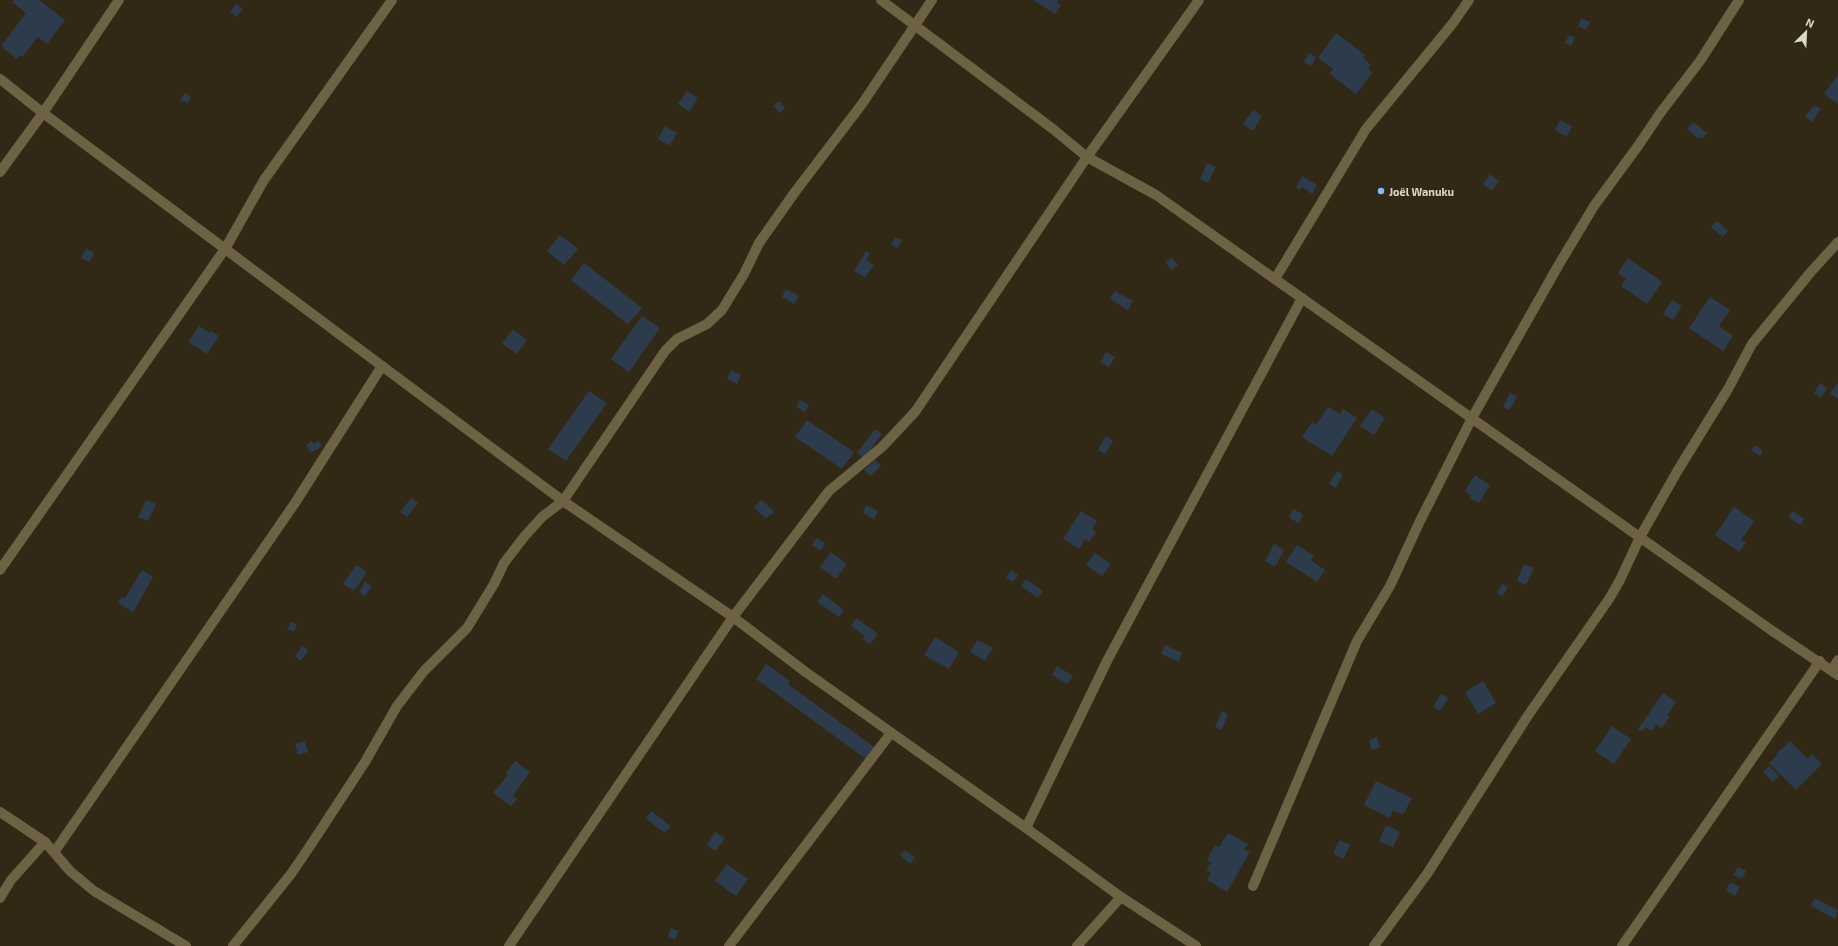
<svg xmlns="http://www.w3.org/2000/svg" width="1838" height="946" viewBox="0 0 1838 946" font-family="'Exo 2',sans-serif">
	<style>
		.building { fill: #2c3c4c }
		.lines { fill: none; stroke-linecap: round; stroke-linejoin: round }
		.street { stroke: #6d6243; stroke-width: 10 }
		.poi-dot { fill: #81bdfa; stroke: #312915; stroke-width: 1.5 }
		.labels { text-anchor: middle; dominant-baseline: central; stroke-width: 3; stroke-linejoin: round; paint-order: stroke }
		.poi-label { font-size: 11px; font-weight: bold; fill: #dcd7ca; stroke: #312915; text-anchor: start }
	</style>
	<rect width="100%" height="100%" fill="#312915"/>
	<!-- building -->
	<g class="building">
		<path d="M14,0H39L65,20L47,44L38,37L22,57L20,55L17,59L1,46L26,13L12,2Z"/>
		<path d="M1033,0H1059L1057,3L1061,5L1055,14Z"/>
		<path d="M236,4L243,9L237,17L230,12Z"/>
		<path d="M1581,18L1590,22L1586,30L1578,26Z"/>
		<path d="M1336,33L1365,55L1363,58L1371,65L1368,69L1372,73L1356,94L1330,74L1333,69L1318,58Z"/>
		<path d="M1569,35L1575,38L1571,46L1565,43Z"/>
		<path d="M1309,53L1316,57L1312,66L1304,62Z"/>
		<path d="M1838,75V104L1824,94Z"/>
		<path d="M687,91L698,98L689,112L678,104Z"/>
		<path d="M185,93L191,97L188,103L180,100Z"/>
		<path d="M779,101L785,108L780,113L773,106Z"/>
		<path d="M1814,105L1821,109L1812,122L1805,117Z"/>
		<path d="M1253,110L1262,116L1253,131L1243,124Z"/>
		<path d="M1560,120L1572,126L1567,137L1555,130Z"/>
		<path d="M1693,122L1707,133L1702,139L1700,137L1698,138L1687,129Z"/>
		<path d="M665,126L677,133L670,146L658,139Z"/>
		<path d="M1207,163L1216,167L1208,183L1200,179Z"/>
		<path d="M1490,174L1499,181L1492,191L1483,184Z"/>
		<path d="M1302,176L1317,185L1312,194L1302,187L1300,190L1296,188Z"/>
		<path d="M1717,221L1728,231L1723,237L1711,227Z"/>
		<path d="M560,235L578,249L564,265L547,251Z"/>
		<path d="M895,237L902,240L898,248L891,245Z"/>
		<path d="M86,249L94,252L90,262L81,258Z"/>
		<path d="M866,251L870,254L866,260L874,265L865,277L854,271Z"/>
		<path d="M1172,258L1178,265L1171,270L1165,262Z"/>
		<path d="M1628,258L1662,282L1647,304L1621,286L1626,279L1618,273Z"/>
		<path d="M584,263L642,308L628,324L571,280Z"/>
		<path d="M786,289L799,296L794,304L782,297Z"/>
		<path d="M1115,291L1133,301L1128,310L1110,299Z"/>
		<path d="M1710,297L1730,310L1719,326L1733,336L1723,351L1689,328Z"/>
		<path d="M1672,300L1682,306L1673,320L1663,314Z"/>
		<path d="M642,316L660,328L629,372L611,359Z"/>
		<path d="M199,326L210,333L211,331L219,336L207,354L188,342Z"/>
		<path d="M513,329L527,340L517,354L502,344Z"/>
		<path d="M1106,352L1115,357L1109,367L1100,362Z"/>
		<path d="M731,370L741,375L737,384L727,379Z"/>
		<path d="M1820,383L1827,388L1821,398L1814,393Z"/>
		<path d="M1838,383V399L1830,393Z"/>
		<path d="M589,391L607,403L566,461L548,449Z"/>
		<path d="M1510,393L1517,396L1510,410L1503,407Z"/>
		<path d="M800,400L809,405L805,412L796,407Z"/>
		<path d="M1328,407L1340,414L1343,409L1357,418L1332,456L1302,437L1312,422L1316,425Z"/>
		<path d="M1372,409L1385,418L1374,435L1360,426Z"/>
		<path d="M807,420L854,452L842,469L795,437Z"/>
		<path d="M875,429L882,434L864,458L857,453Z"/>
		<path d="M1106,436L1113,441L1105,454L1098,450Z"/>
		<path d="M312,441L313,444L318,441L322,446L311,453L306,445Z"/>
		<path d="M1755,445L1763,451L1760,456L1751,450Z"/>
		<path d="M875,460L881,466L870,476L864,470Z"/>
		<path d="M1337,471L1343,474L1336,488L1329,484Z"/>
		<path d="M1475,475L1490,485L1479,503L1469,498L1471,495L1465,491Z"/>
		<path d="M411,498L418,503L407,517L400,512Z"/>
		<path d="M146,500L156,504L148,521L138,517Z"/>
		<path d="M762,500L774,512L766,519L754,507Z"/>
		<path d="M866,505L878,511L874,519L863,513Z"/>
		<path d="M1734,507L1754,521L1741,540L1746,543L1739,552L1715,535Z"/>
		<path d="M1293,509L1303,514L1299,523L1289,518Z"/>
		<path d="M1081,511L1097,521L1092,529L1096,532L1089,542L1085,539L1079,549L1063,539Z"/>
		<path d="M1793,511L1804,519L1800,525L1788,517Z"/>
		<path d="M816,538L825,543L821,551L812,545Z"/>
		<path d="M1274,544L1284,550L1275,567L1265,561Z"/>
		<path d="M1297,545L1314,556L1311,560L1325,570L1317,582L1286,562Z"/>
		<path d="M831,552L847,564L836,579L820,567Z"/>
		<path d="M1095,553L1111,564L1102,576L1086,565Z"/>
		<path d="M1524,564L1534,568L1526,585L1517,581Z"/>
		<path d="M356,565L367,572L354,591L343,584Z"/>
		<path d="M142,570L153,577L133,612L118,603L122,597L125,598Z"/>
		<path d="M1011,570L1018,575L1013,582L1006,578Z"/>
		<path d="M1026,579L1043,591L1038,598L1021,586Z"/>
		<path d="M365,582L372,586L365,596L359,592Z"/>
		<path d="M1502,584L1508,587L1503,596L1497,593Z"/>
		<path d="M823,594L844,610L839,617L817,602Z"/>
		<path d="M856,618L878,634L870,644L863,639L865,636L851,626Z"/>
		<path d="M291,622L297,624L294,632L287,629Z"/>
		<path d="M935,637L959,652L949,669L924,655Z"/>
		<path d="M977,640L993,648L985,661L970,652Z"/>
		<path d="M1165,645L1182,653L1179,662L1161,654Z"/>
		<path d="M302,646L308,650L301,661L295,657Z"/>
		<path d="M766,664L790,681L788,684L874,747L866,759L756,679Z"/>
		<path d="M1057,666L1073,676L1067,684L1052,675Z"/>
		<path d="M1483,681L1496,703L1478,714L1465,692Z"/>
		<path d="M1663,693L1676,702L1667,715L1670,716L1662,728L1656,724L1652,731L1645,727L1642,731L1638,729Z"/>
		<path d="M1441,694L1448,698L1440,711L1433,707Z"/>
		<path d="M1222,711L1228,714L1222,730L1215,727Z"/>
		<path d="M1612,726L1631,739L1614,764L1595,751Z"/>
		<path d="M1377,737L1380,747L1372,750L1369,740Z"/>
		<path d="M305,741L308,752L298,755L295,744Z"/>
		<path d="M1790,741L1808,759L1812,754L1822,764L1796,790L1769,763L1778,754L1777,753Z"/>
		<path d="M515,761L530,772L513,796L517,799L511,806L493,793L508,775L506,773Z"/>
		<path d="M1769,766L1779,776L1773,782L1763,772Z"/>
		<path d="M1376,781L1412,798L1403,815L1393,810L1390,818L1364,805Z"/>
		<path d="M651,811L671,826L665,833L646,819Z"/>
		<path d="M1386,825L1400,832L1393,847L1379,841Z"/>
		<path d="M715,832L725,838L716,851L707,845Z"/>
		<path d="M1228,833L1248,844L1244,849L1250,852L1227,892L1207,880L1211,873L1206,870L1211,862L1207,860L1215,845L1219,847Z"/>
		<path d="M1340,840L1350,845L1343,859L1333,853Z"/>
		<path d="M905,850L915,858L910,864L900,855Z"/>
		<path d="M727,864L748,879L736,896L715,881Z"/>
		<path d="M1738,867L1746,871L1742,879L1733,875Z"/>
		<path d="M1730,882L1740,887L1735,896L1726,891Z"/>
		<path d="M1815,898L1838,910L1835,919L1811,906Z"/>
		<path d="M671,928L679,931L675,940L668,937Z"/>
	</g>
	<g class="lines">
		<!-- street -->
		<g class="street">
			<path d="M881,0L1053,129L1087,157L1156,195L1771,630L1838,675"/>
			<path d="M0,79L43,113L563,501L733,617L807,673L1026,828L1121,897L1196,946"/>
			<path d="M0,172L43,113L119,0"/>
			<path d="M1275,279L1366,129L1453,23L1469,0"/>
			<path d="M0,570L225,249L264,180L392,0"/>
			<path d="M1832,670L1838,660"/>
			<path d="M0,812L45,842L70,871L94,891L186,946"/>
			<path d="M1026,828L1108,659L1302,298"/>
			<path d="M55,851L295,503L382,366"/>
			<path d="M1253,886L1357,641L1390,586L1420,521L1472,418L1558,266L1594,206L1638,146L1661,112L1700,61L1739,0"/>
			<path d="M0,898L11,880L45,842"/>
			<path d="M233,946L291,874L312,843L365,762L397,706L424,671L467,628L494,584L504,563L524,537L542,517L563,501L665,351L677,339L707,324L722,310L744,274L759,243L795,192L862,104L932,0"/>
			<path d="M509,946L733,617L829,491L882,447L915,412L1087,157L1199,0"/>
			<path d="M729,946L891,733"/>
			<path d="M1077,946L1121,897"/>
			<path d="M1374,946L1427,874L1527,717L1609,599L1620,580L1640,537L1678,470L1728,389L1752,344L1810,273L1838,242"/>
			<path d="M1622,946L1820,661"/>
		</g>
	</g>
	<!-- markers -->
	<circle class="poi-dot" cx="1381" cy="191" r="4"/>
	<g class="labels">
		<!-- poi labels -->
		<g class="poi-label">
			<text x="1389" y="191">Joël Wanuku</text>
		</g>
	</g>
	<!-- north arrow -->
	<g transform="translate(1806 32) rotate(24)" stroke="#312915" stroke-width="3" paint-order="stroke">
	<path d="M0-3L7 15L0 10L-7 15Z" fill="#dcd7ca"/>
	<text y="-6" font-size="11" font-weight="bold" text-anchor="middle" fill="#dcd7ca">N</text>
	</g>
</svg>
